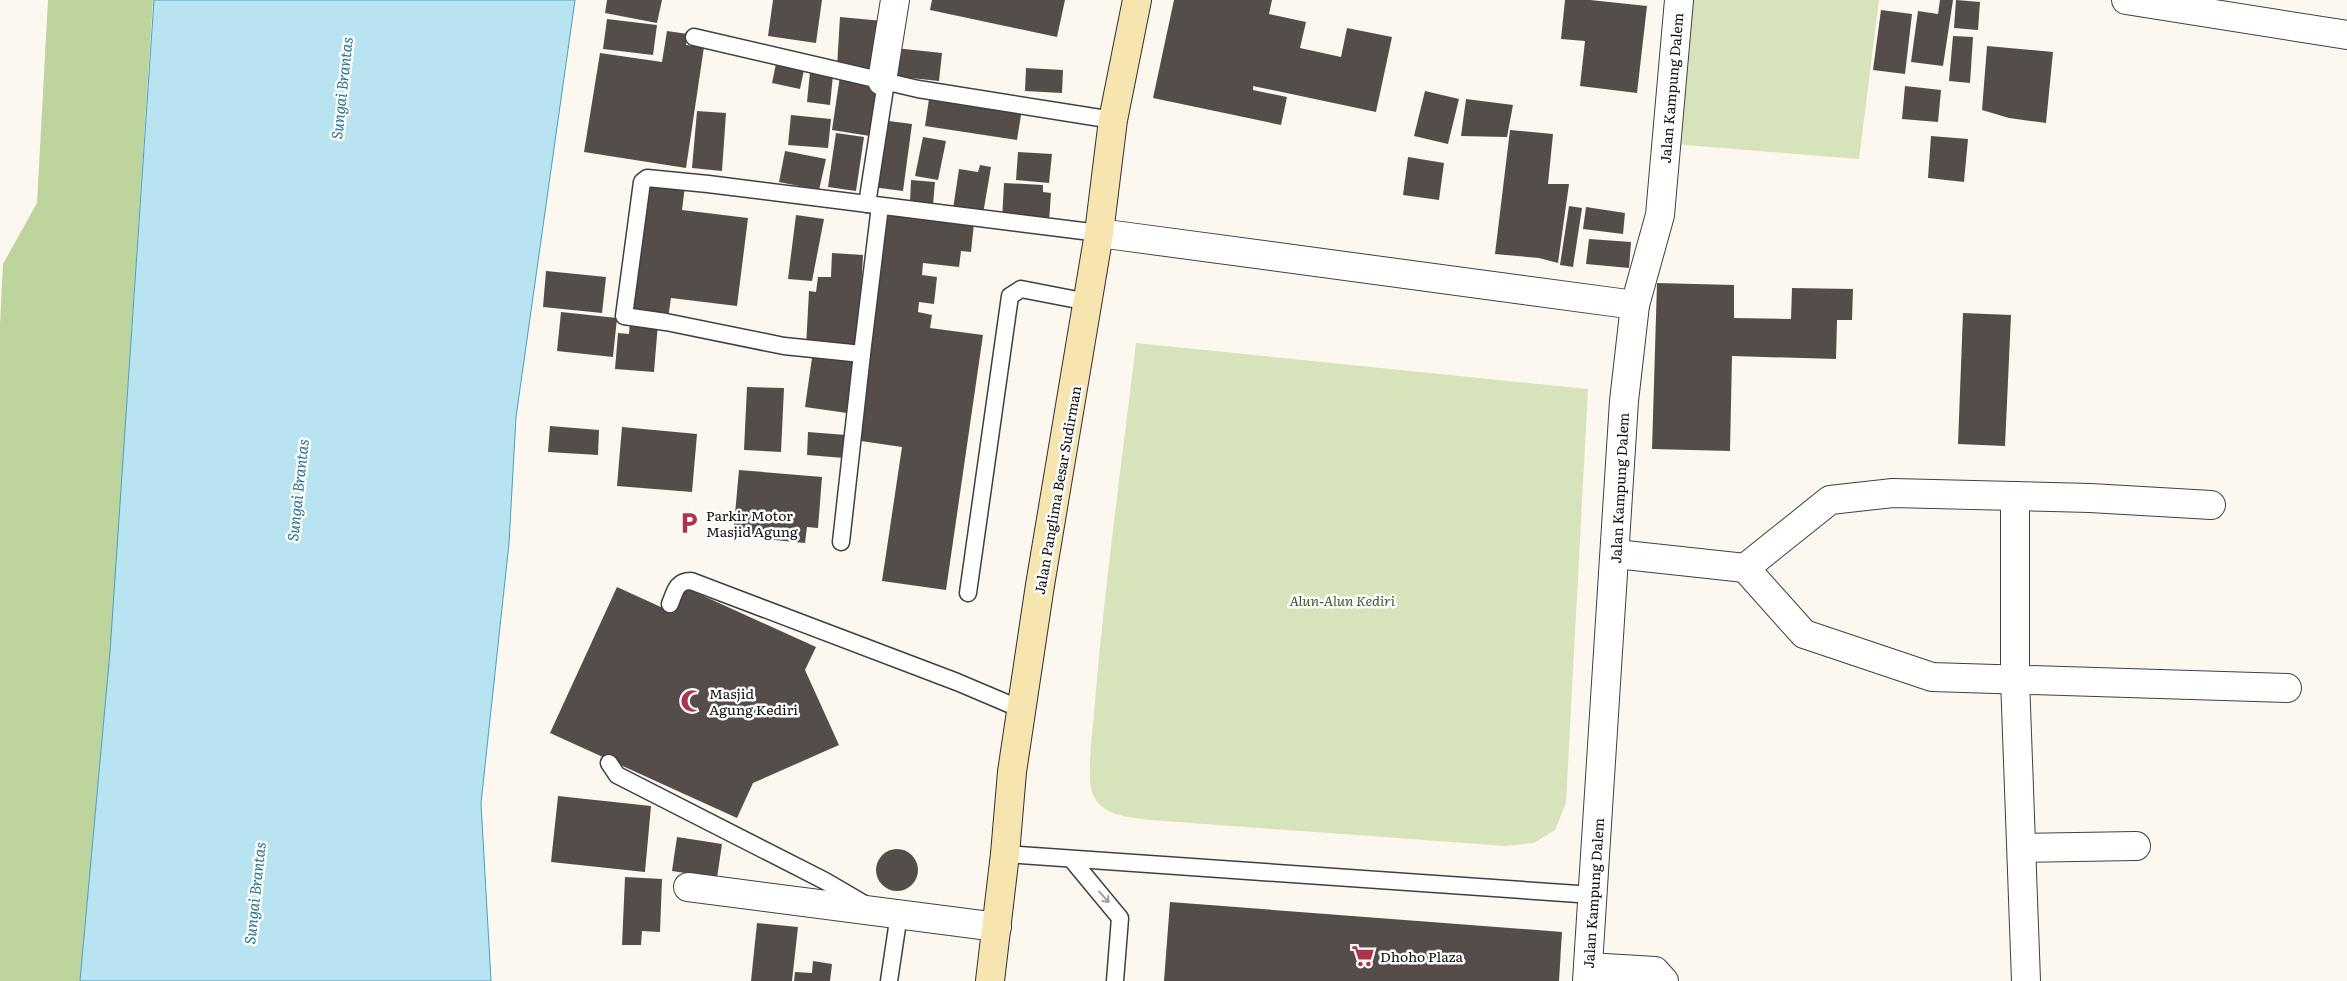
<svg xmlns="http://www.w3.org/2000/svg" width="2347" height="981" viewBox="0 0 2347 981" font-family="Literata,serif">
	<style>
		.green { fill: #d7e4bb }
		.forest { fill: #bdd49c }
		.water { fill: #b8e3f0; stroke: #46a1c0 }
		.building { fill: #554d4a }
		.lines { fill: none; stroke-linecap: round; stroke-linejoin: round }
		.service-casing { stroke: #404040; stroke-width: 19 }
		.minor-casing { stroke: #404040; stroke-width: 30 }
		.secondary-casing { stroke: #2f2f2f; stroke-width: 30 }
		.service { stroke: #fff; stroke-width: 16 }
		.minor { stroke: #fff; stroke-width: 28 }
		.secondary { stroke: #f7e5b0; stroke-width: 28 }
		.oneway { stroke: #9e9e9e }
		.labels { text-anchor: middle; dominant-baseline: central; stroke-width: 5; stroke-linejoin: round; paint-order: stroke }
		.street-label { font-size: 14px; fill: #0d0d0d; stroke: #fff }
		.poi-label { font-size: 14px; fill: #0d0d0d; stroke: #fff; text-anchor: start }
		.park-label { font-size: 14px; font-style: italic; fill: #385e24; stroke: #fff }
		.water-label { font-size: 15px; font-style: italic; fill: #237292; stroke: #fff }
	</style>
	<rect width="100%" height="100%" fill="#fdf8ef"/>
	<!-- green -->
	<g class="green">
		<path d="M1686,0H1879L1859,159L1673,144Z"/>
		<path d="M1136,343L1588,389L1566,803L1555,830L1534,843L1506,846L1150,820C1128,817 1100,816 1092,792C1086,776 1094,721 1095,701C1105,581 1122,462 1136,343Z"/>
	</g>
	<!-- forest -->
	<path class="forest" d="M48,0H153L112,633L80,981H0V324L3,264L37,203Z"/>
	<!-- water -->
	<path class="water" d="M154,0H575L516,417L509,543L481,803L491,981H80L110,652Z"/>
	<!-- building -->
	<g class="building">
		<path d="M607,0H662L657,23L605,13Z"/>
		<path d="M773,0H822L816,43L768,36Z"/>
		<path d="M932,0H1065L1057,37L930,10Z"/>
		<path d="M1174,0H1272L1269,14L1306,22L1300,48L1341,57L1347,28L1392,37L1376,112L1253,86V90L1287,97L1281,125L1153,98Z"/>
		<path d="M1565,0H1590L1647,6L1637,93L1580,86L1585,41L1561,39Z"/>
		<path d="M1940,0H1953L1943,66L1911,62L1918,11L1938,14Z"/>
		<path d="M1956,0L1980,2L1978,30L1954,28Z"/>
		<path d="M1881,10L1912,14L1905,74L1873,70Z"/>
		<path d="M840,17L883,21L880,70L837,67Z"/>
		<path d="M607,19L657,25L653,55L603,49Z"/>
		<path d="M667,31L688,34L686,45L704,47L686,168L584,152L600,53L662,62Z"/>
		<path d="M1953,36L1973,37L1970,83L1949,81Z"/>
		<path d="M1987,46L2053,52L2046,123L2009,118L1982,110Z"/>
		<path d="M895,48L942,53L939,81L892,76Z"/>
		<path d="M777,59L805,65L800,89L772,83Z"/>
		<path d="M1026,68L1063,70L1062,93L1025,91Z"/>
		<path d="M810,72L833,75L830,105L807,102Z"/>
		<path d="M840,76L878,82L870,136L832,130Z"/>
		<path d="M1905,86L1941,90L1938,122L1902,119Z"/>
		<path d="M1425,91L1459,99L1448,144L1414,136Z"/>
		<path d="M929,99L969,106L970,101L1022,109L1017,140L925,126Z"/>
		<path d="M1466,99L1513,105L1507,137L1461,136Z"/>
		<path d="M697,111L726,113L722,171L692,168Z"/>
		<path d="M791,115L831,119L828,148L788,145Z"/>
		<path d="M881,120L912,124L903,191L872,187Z"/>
		<path d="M1510,130L1553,134L1548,184H1569L1558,263L1539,258L1495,254Z"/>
		<path d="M836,133L864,137L856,191L828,187Z"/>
		<path d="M1931,136L1968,139L1964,182L1928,178Z"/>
		<path d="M923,137L946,141L938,180L915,176Z"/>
		<path d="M785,151L826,159L819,190L779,182Z"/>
		<path d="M1018,152L1052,154L1049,183L1016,180Z"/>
		<path d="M1408,157L1444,163L1439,200L1403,195Z"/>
		<path d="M980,165L991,167L983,214L953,209L959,169L978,172Z"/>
		<path d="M911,180L935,182L933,205L910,203Z"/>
		<path d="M647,182L685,186L682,210L748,218L737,306L671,298L668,318L630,313Z"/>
		<path d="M1004,183L1043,185V192L1051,193L1049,222L1002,220Z"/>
		<path d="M1569,206L1582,208L1573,267L1560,265Z"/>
		<path d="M1586,207L1625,213L1623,234L1583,229Z"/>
		<path d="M883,213L974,223L971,252L961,251L959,267L923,263L922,275L937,277L934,304L919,302L918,312L932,315L930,328L983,335L946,590L882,581L902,447L854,440Z"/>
		<path d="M796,215L824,219L812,281L788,279Z"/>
		<path d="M1589,239L1631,242L1629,268L1586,264Z"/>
		<path d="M832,253L863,255L858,349L806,347L809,291L816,292L818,277H831Z"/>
		<path d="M546,271L606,277L602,313L543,307Z"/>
		<path d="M1657,283L1734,285V318L1791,319L1792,288L1853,289L1852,320H1837L1836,359L1732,356L1730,451L1652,449Z"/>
		<path d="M561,312L617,318L613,357L557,351Z"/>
		<path d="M1963,313L2011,315L2005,446L1958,444Z"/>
		<path d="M630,320L658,323L654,372L615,369L618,333L629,334Z"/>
		<path d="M813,351L855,357L847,413L805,407Z"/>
		<path d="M747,387L784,388L781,452L744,450Z"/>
		<path d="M550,426L599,430L598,455L548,452Z"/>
		<path d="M622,427L697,434L692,492L617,486Z"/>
		<path d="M808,432L846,435L844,458L807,455Z"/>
		<path d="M739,470L822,477L818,528L807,527L805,543L733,536Z"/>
		<path d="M617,587L674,613L686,588L816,647L805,670L839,745L753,783L737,818L550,733Z"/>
		<path d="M558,796L651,806L645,872L551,862Z"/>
		<path d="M677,837L722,844L717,878L672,871Z"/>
		<circle cx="897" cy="870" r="21"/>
		<path d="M625,877L662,879L660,932L642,931L641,945H622Z"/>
		<path d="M1170,902L1562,932L1559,981H1164Z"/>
		<path d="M757,923L798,927L792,981H751Z"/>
		<path d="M813,961L832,964L830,981H794L795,972L812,973Z"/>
	</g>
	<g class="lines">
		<defs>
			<g id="service">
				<path d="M694,37L918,89L1113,120"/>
				<path d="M867,204L886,82"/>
				<path d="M880,206L862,354L784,346L666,322L624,316L642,182L647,178L708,184L1099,233"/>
				<path d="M841,542L862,354"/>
				<path d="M968,593L1010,296L1021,289L1088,302"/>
				<path d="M670,604C675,592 676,581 691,581L957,682L1023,710"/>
				<path d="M609,763L617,775L825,881L866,905"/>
				<path d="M1005,854L1593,895"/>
				<path d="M1072,860L1120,918L1115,981"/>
				<path d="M889,981L899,914"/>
			</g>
			<g id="minor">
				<path d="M2126,0L2347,35"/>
				<path d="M882,81L895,0"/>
				<path d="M1099,233L1635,305"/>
				<path d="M2015,496V679L2026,981"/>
				<path d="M1616,554L1745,568L1830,500L1893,493L2090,498L2211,505"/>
				<path d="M1745,568L1804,634L1932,677L2287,688"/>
				<path d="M2022,848L2136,846"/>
				<path d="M688,887L997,927"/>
				<path d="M1588,967L1655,971L1664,981"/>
				<path d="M1587,981L1624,401L1635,305L1660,215L1679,0"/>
			</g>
			<path id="secondary" d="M990,981L1005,854L1012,772L1040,585L1099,233L1113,120L1137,0"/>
		</defs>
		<!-- service casing -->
		<use href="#service" class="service-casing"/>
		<!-- minor casing -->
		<use href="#minor" class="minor-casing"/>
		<!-- secondary casing -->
		<use href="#secondary" class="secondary-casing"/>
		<!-- service -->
		<use href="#service" class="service"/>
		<!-- minor -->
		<use href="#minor" class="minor"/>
		<!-- secondary -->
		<use href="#secondary" class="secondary"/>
	</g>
	<!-- one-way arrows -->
	<defs><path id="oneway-shaft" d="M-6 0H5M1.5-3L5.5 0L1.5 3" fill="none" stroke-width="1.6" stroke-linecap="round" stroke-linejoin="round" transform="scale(1.25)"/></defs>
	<use class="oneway" href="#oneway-shaft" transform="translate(1104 897) rotate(48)"/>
	<!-- icons -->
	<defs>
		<symbol id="parking-bare" viewBox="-9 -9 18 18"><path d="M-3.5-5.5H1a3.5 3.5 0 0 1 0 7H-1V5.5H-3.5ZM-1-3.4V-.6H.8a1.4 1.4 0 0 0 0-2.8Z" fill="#af334b" stroke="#fff" stroke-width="2.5" paint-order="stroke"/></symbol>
		<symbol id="mosque-bare" viewBox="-9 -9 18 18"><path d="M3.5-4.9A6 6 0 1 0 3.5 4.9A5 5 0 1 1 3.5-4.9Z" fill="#af334b" stroke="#fff" stroke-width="2.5" paint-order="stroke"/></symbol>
		<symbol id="supermarket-bare" viewBox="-9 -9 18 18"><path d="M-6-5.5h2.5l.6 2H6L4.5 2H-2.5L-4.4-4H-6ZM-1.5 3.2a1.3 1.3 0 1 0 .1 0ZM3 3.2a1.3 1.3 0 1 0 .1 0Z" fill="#af334b" stroke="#fff" stroke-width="2.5" paint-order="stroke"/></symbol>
	</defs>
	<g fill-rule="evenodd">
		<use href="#parking-bare" x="673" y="507" width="32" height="32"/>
		<use href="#mosque-bare" x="676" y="685" width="32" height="32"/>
		<use href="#supermarket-bare" x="1347" y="940" width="32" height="32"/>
	</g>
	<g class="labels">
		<!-- street labels -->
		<g class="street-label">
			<text transform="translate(1671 88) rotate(-85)">Jalan Kampung Dalem</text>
			<text transform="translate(1619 488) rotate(-87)">Jalan Kampung Dalem</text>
			<text transform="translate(1057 490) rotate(-80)">Jalan Panglima Besar Sudirman</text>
			<text transform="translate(1593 893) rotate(-86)">Jalan Kampung Dalem</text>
		</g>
		<!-- poi labels -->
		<g class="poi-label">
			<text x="706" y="515">Parkir Motor<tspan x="706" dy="16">Masjid Agung</tspan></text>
			<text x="709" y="693">Masjid<tspan x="709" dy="16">Agung Kediri</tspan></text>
			<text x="1380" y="956">Dhoho Plaza</text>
		</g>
		<!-- park labels -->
		<g class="park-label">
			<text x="1342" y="600">Alun-Alun Kediri</text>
		</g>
		<!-- water labels -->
		<g class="water-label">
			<text transform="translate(341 88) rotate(-84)">Sungai Brantas</text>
			<text transform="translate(297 490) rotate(-84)">Sungai Brantas</text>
			<text transform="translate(254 893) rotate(-84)">Sungai Brantas</text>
		</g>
	</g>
</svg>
